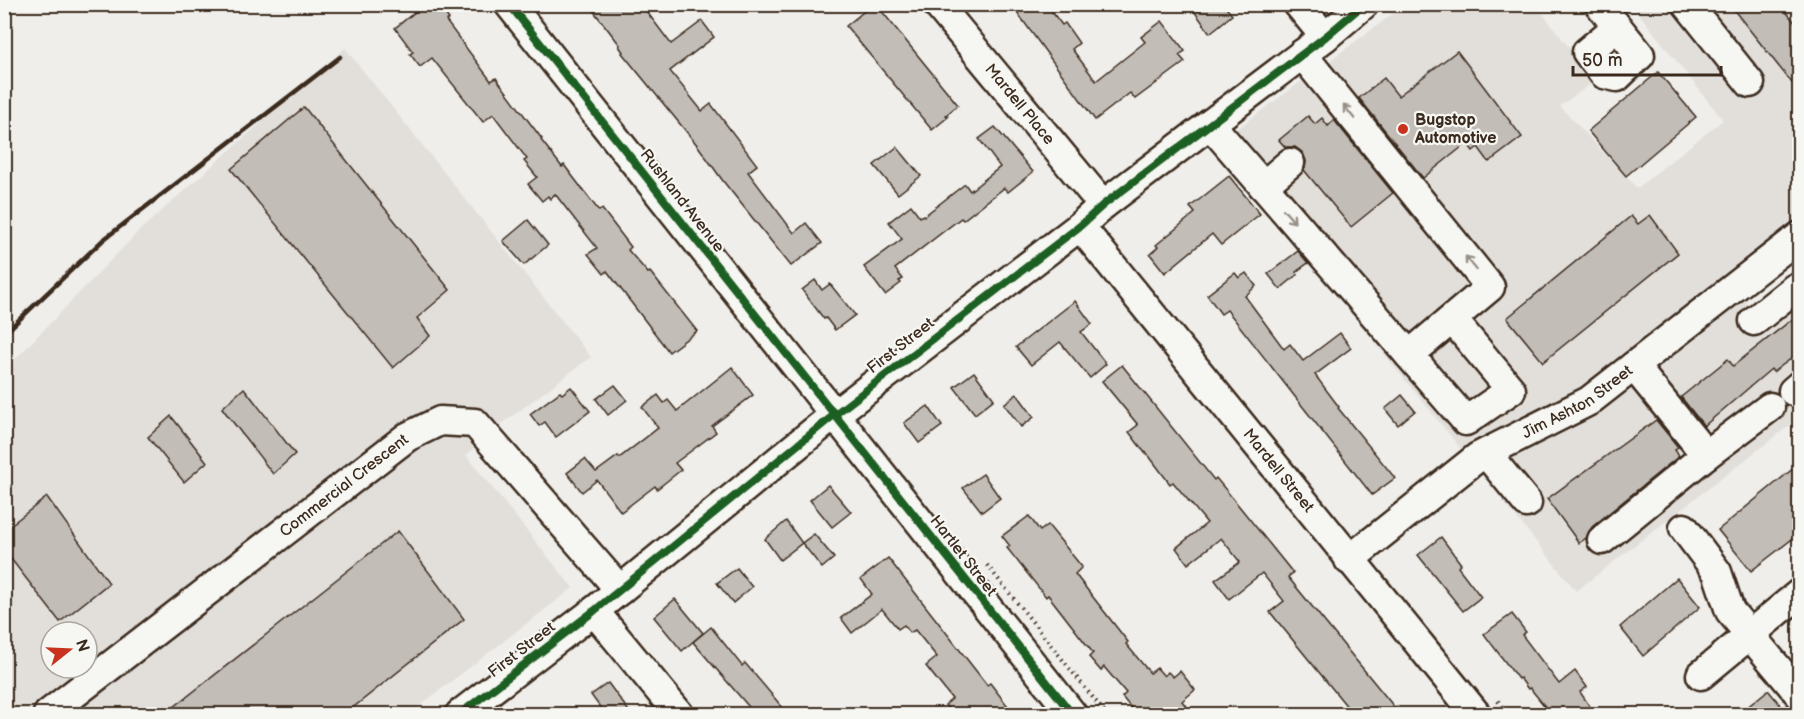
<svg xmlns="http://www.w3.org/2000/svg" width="1804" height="719" viewBox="0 0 1804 719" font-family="'Balsamiq Sans',sans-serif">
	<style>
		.built { fill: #e2dfdb; fill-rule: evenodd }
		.building { fill: #c2bdb7; stroke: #3b2a1e; stroke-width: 1.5 }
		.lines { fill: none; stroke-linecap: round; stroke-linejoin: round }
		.minor-casing { stroke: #3b2a1e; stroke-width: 33 }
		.path { stroke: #3b2a1e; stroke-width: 4; stroke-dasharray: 1.5 4.5; stroke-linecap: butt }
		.minor { stroke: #f6f6f2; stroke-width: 28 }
		.rail { stroke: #3b2a1e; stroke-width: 4.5 }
		.cycleway-casing { stroke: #f6f6f2; stroke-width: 11 }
		.cycleway { stroke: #1b5e20; stroke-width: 8 }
		.oneway { stroke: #989088 }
		.poi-dot { fill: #c8321e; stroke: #f6f6f2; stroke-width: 2 }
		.labels { text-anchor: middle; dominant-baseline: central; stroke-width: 4.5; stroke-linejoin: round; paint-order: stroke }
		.street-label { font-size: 16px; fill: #3b2a1e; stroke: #f6f6f2 }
		.poi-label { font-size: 16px; font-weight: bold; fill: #3b2a1e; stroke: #f6f6f2; text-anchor: start }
	</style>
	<rect width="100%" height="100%" fill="#efeeea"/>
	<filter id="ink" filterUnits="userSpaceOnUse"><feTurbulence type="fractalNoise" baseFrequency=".0167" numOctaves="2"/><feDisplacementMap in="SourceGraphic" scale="12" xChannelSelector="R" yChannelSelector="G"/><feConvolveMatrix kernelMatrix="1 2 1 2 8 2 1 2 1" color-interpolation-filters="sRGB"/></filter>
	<g filter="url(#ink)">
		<!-- built -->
		<g class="built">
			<path d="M1405,5H1536L1595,81L1560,106L1637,188L1723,120L1632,5H1799V220L1725,279L1748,305L1799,267V418L1576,591L1215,145Z"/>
			<path d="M345,48L591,357L495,429L466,455L573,588L409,714H5L4,371L140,230ZM51,632H87V668H51Z"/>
		</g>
		<!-- building -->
		<g class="building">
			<path d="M425,4H438L449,19L446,21L491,81L496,78L542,139L541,140L562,167L564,165L599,211L602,209L631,247L628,250L648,273L650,272L697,331L669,352L607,271L604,274L588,254L597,248L555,194L550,199L548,196L542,201L528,184L537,177L524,161L527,159L493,114L483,122L432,58L420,67L410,54L413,52L395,28Z"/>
			<path d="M588,4H641L671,44L702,21L714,37L670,71L702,111L711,104L757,165L748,172L794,233L806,223L822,243L791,266L723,181L698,146L622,53L623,52L619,46L620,45Z"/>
			<path d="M873,4H876L958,105L946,115L948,117L932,130L846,26Z"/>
			<path d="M1011,4H1046L1062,25L1065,23L1079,43L1072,49L1096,81L1145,42L1141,37L1162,21L1185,51L1179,55L1185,62L1135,99L1130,93L1095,120Z"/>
			<path d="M1189,4H1223L1232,15L1210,33Z"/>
			<path d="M1729,4H1780L1800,29V93Z"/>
			<path d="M1457,51L1522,137L1489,162L1478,147L1473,151L1467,143L1423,178L1359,98L1384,78L1398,96Z"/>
			<path d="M1658,72L1696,117L1626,176L1588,131Z"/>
			<path d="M304,107L450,290L417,318L430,336L393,368L231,169Z"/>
			<path d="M1308,116L1315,124L1322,118L1328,126L1334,120L1393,193L1351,227L1304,170L1306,161L1303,153L1295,147H1285L1279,140Z"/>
			<path d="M995,127L1033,172L1008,192L1004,188L963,220L961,218L895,269L903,279L899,281L901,283L885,295L864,267L902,239L889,222L911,205L920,217L923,215L924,216L965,184L970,191L1000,167L979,139Z"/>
			<path d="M897,147L921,176L898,194L874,165Z"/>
			<path d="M1229,176L1260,214L1221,245L1212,234L1165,273L1150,254L1158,247L1156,245L1195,213L1190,207Z"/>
			<path d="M1650,215L1678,253L1543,362L1507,318L1631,216L1638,224Z"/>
			<path d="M528,220L548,245L524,265L503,241Z"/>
			<path d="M1298,251L1308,263L1296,272L1297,275L1280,289L1268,274Z"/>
			<path d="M1235,273L1239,278L1246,273L1256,286L1245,296L1284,349L1290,344L1303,361L1340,333L1351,348L1315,375L1339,407L1338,408L1395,478L1372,495L1227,310L1221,314L1207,295Z"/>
			<path d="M815,280L822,290L830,284L855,315L835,330L826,318L824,319L802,290Z"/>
			<path d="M1075,301L1092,324L1081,332L1106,364L1090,378L1060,342L1031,365L1016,347Z"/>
			<path d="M1800,313V352L1773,372L1771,369L1704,426L1681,397L1728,359L1733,366Z"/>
			<path d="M1122,365L1214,480L1216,478L1239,506L1293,573L1288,577L1400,714H1353L1270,612L1284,601L1262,573L1229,599L1215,580L1240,562L1221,538L1188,564L1176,548L1207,523L1173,482L1170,484L1146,452L1145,453L1129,432L1138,425L1102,381Z"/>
			<path d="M732,367L753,395L712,426L716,432L675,463L681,470L657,489L655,486L621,512L597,480L582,492L567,473L585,459L596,472L618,456L619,458L658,428L642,407L658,395L664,403L668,400L677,411Z"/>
			<path d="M974,372L994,399L975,414L954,387Z"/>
			<path d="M615,385L627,400L608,415L596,399Z"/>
			<path d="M571,387L590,411L556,437L545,422L539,426L530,414L560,392L562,394Z"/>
			<path d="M244,388L295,454L273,474L222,408Z"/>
			<path d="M1017,394L1034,417L1021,427L1004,404Z"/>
			<path d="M1402,395L1415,411L1398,425L1385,409Z"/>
			<path d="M928,406L942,426L919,443L904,423Z"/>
			<path d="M171,416L207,462L184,482L148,437Z"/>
			<path d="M1656,420L1678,447L1675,450L1679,456L1592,527L1586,538L1579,543L1547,499Z"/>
			<path d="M1800,463V533L1751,571L1718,530Z"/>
			<path d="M983,474L1000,498L982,512L963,488Z"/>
			<path d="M828,485L851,512L832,527L810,500Z"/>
			<path d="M47,497L109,583L60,622L4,550V530Z"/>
			<path d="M1029,516L1040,531L1048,525L1082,567L1075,574L1128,642L1126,644L1150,673L1157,668L1164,676L1168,672L1173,677L1180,671L1195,690L1182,701L1192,714H1136L1122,697L1126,693L1104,667L1101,671L1089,657L1093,653L1048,595L1046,597L1007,548L1010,546L1002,536Z"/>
			<path d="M786,521L802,543L780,560L765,539Z"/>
			<path d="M398,531L464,619L345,714H165Z"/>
			<path d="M814,534L834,558L822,568L802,543Z"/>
			<path d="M1441,537L1461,564L1458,567L1481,597L1463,611L1418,555Z"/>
			<path d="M888,558L987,685L990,683L1014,714H953L945,705L952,699L926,666L937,657L915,630L910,633L904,625L898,629L882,609L852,633L841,618L872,594L861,579Z"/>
			<path d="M737,568L752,587L733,603L717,583Z"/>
			<path d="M1677,578L1700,607L1643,656L1620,627Z"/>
			<path d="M675,599L703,633L682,651L654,617Z"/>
			<path d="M1512,614L1526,632L1522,635L1559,684L1575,671L1587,687L1580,692L1595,714H1551L1530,688L1528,689L1520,678L1518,679L1484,634Z"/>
			<path d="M711,627L742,666L745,663L788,714H755L693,642Z"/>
			<path d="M608,683L631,714H605L591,695Z"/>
			<path d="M1768,690L1788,714H1739Z"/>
		</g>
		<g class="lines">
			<defs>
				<g id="minor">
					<path d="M509,4L1072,714"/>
					<path id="s1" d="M937,4L1103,205"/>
					<path d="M1298,4L1325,37"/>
					<path d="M1599,4L1640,55L1617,77L1604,74L1587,52L1617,27"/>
					<path d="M1687,4L1750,83"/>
					<path d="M1302,54L1490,287L1409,355"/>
					<path d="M1210,124L1466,421L1511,390L1453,320"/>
					<path d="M1263,186L1290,163"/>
					<path id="s2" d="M1080,226L1476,714"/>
					<path d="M1754,321L1795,288"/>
					<path d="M1634,366L1706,455"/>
					<path d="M1793,391L1800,385"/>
					<path d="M1486,453L1527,503"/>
					<path d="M1684,528L1717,572L1730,611L1800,695"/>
					<path d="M1602,540L1706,455L1770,407"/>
					<path id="s3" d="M1349,560L1478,457L1589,401L1800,236"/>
					<path d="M594,611L679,714"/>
					<path d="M1701,675L1800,593"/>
					<path id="s4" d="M48,714L407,437L440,421L475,423L620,590"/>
					<path d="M460,714L594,611L834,415L1080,226L1103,205L1325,37L1364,4"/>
				</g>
			</defs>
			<!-- minor casing -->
			<use href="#minor" class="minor-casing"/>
			<!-- path -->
			<g class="path">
				<path d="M987,565L1106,714"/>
				<path d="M1498,701L1508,714"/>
			</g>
			<!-- minor -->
			<use href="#minor" class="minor"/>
			<!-- rail -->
			<path class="rail" d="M4,334L103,240L340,57"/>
			<defs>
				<g id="cycleway">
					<path d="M509,4L1072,714"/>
					<path d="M460,714L594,611L834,415L1080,226L1103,205L1325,37L1364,4"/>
				</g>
			</defs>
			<!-- cycleway casing -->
			<use href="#cycleway" class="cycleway-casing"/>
			<!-- cycleway -->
			<use href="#cycleway" class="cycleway"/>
		</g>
		<!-- one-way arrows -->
		<defs><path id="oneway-shaft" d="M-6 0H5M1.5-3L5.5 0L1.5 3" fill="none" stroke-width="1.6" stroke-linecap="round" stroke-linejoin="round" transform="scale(1.5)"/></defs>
		<g class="oneway">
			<use href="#oneway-shaft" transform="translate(1349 112) rotate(-129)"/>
			<use href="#oneway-shaft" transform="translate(1289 216) rotate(49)"/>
			<use href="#oneway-shaft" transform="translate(1471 263) rotate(-129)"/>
		</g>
	</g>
	<!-- markers -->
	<circle class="poi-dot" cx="1403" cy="129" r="6"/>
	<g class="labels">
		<!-- street labels -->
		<g class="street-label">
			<text stroke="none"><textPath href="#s1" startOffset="130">Mardell Place</textPath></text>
			<text transform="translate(682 201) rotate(52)">Rushland Avenue</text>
			<text transform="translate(901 346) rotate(-38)">First Street</text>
			<text stroke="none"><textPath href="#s3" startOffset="279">Jim Ashton Street</textPath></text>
			<text stroke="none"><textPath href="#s2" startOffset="315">Mardell Street</textPath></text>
			<text stroke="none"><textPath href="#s4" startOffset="374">Commercial Crescent</textPath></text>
			<text transform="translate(963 556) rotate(52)">Hartlet Street</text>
			<text transform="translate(522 650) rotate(-38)">First Street</text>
		</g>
		<!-- poi labels -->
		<g class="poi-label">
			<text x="1415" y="120">Bugstop<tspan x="1415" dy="18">Automotive</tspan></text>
		</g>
	</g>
	<!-- margin -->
	<rect width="1804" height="719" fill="none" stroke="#f6f6f2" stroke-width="24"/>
	<rect x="12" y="12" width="1780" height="695" fill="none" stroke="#3b2a1e" stroke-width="2" filter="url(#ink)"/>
	<!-- north arrow -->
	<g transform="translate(69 650) rotate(72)"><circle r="28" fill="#f6f6f2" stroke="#aba49d" stroke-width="1.5"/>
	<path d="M0-4.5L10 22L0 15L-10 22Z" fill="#c8321e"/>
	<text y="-9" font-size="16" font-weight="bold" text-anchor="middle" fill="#3b2a1e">N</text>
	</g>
	<!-- scale -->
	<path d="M1573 66v9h148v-9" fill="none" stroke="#3b2a1e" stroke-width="3"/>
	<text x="1582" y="66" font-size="18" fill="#3b2a1e" stroke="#f6f6f2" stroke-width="4.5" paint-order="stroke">50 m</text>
</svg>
